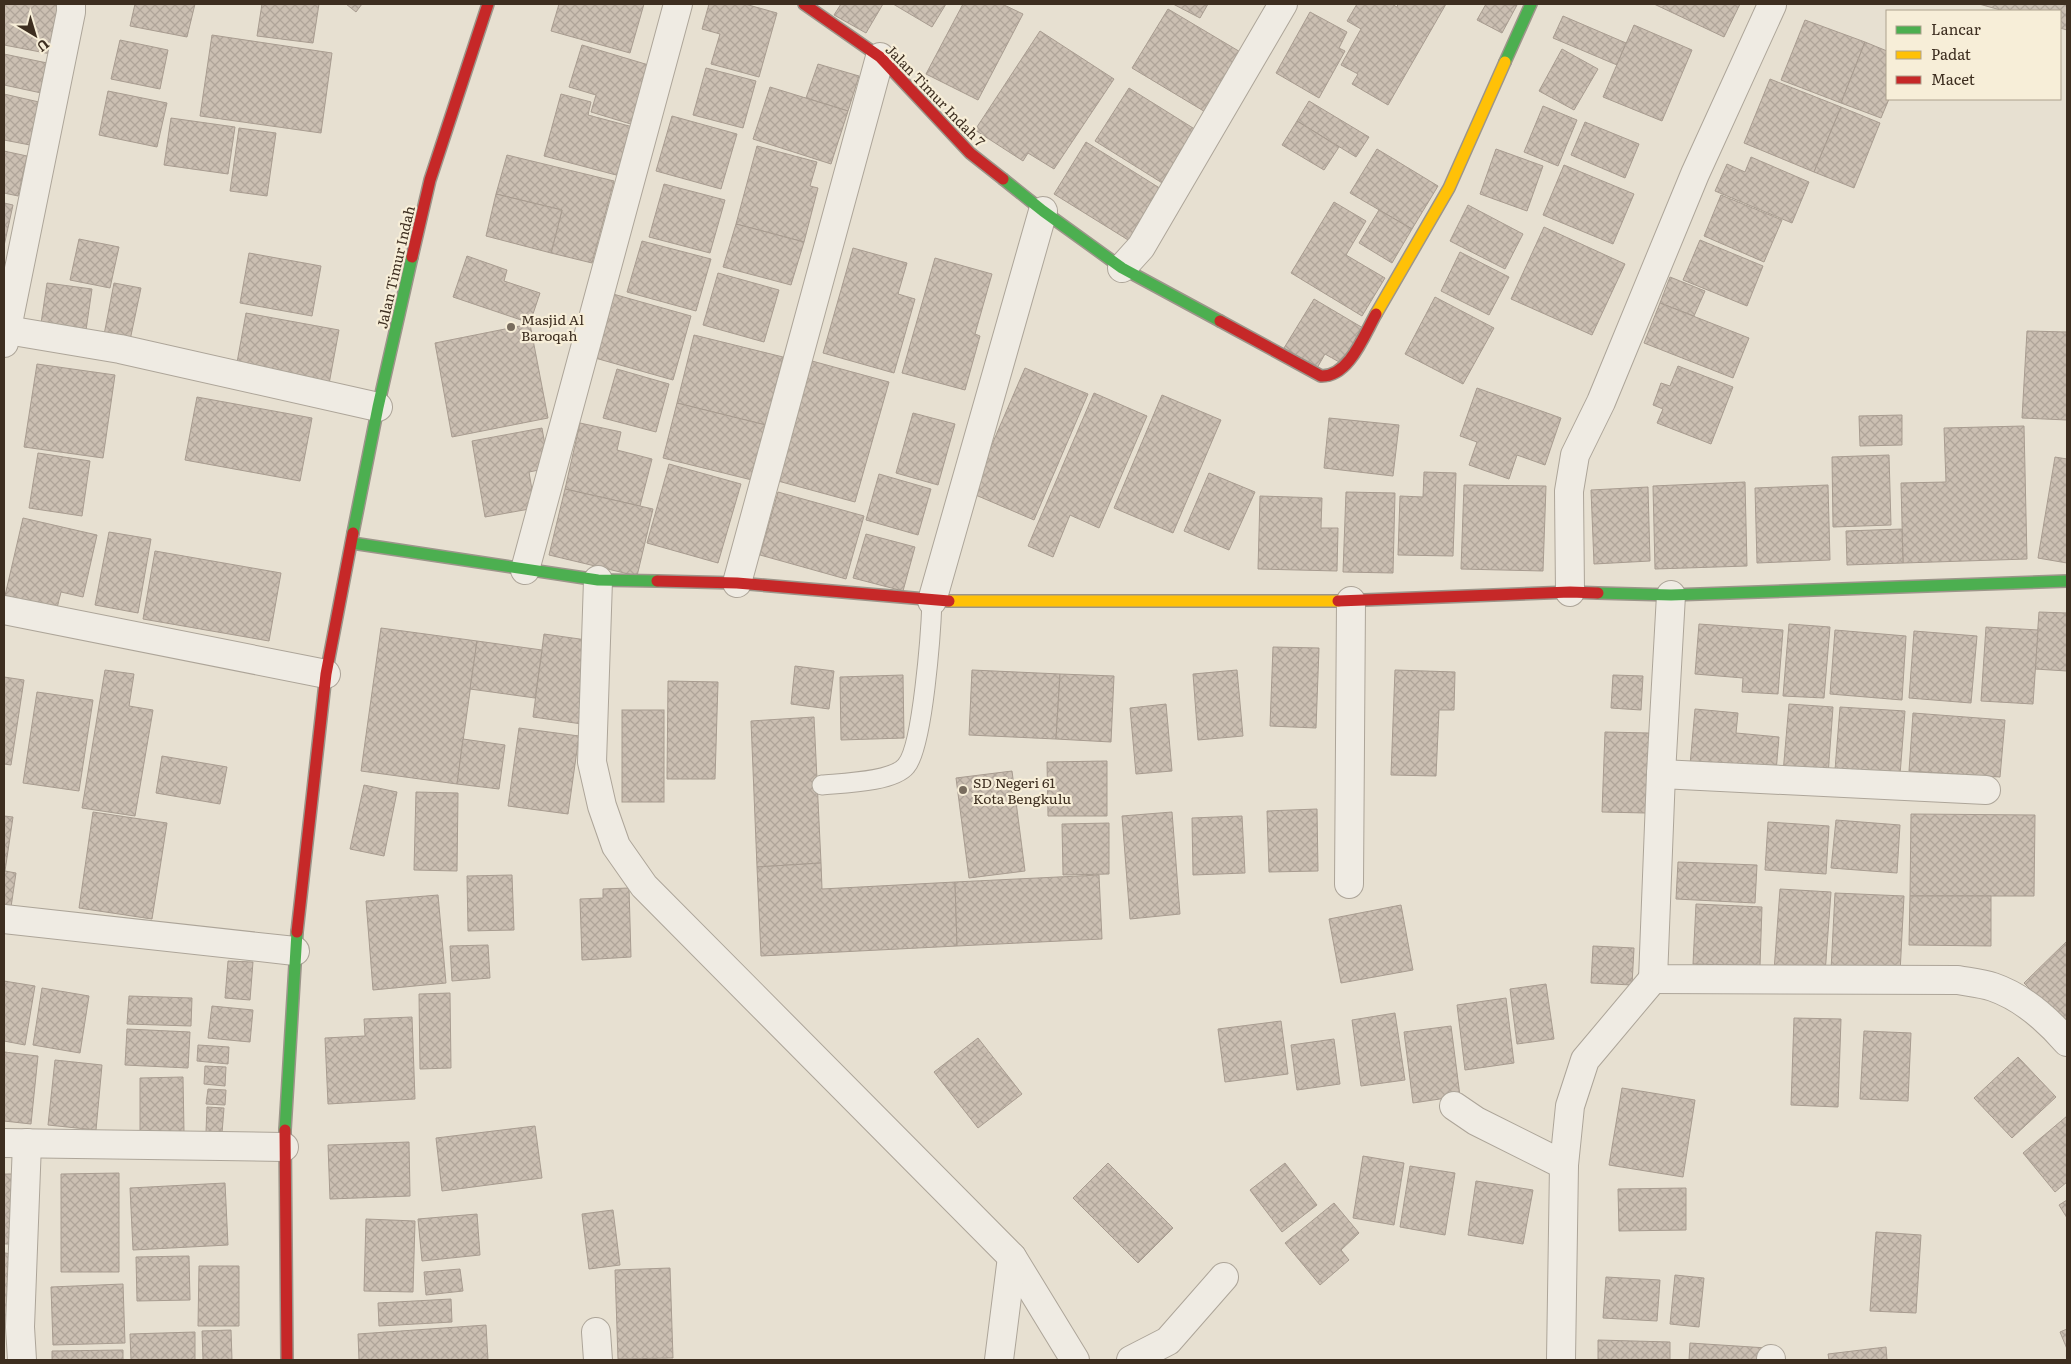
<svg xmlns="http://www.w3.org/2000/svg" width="2071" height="1364" viewBox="0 0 2071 1364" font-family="Literata,serif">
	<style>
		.building { fill: url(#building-cross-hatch); stroke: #a89c90 }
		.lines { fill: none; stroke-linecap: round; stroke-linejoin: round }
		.lane-casing { stroke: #ada599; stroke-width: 21 }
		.street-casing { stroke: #ada599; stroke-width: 30 }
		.fast-casing { stroke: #9c958a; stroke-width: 14 }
		.slow-casing { stroke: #9c958a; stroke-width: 14 }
		.jam-casing { stroke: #9c958a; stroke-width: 14 }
		.lane { stroke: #efebe3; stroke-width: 19 }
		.street { stroke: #efebe3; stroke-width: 28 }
		.fast { stroke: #4caf50; stroke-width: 11 }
		.slow { stroke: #ffc107; stroke-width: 11 }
		.jam { stroke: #c62828; stroke-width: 11 }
		.poi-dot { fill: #786c5e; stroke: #f7eed8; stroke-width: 2 }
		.labels { text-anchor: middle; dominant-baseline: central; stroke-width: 4.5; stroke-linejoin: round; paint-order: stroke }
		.street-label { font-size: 14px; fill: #3d2e20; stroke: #f7eed8 }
		.poi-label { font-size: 14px; fill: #3d2e20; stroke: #f7eed8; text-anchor: start }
	</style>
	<defs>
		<pattern id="building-cross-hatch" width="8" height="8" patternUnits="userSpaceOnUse" patternTransform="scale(1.25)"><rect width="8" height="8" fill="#cbbfb2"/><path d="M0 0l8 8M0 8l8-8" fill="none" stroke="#afa499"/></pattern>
	</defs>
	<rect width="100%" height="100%" fill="#e7e0d1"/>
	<!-- building -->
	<g class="building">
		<path d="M4,4H63L51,54L4,45Z"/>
		<path d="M135,4H195L187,37L130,26Z"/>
		<path d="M262,4H319L313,43L257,36Z"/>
		<path d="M346,4H362L356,12Z"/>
		<path d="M559,4H644L630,53L551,31Z"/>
		<path d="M709,4H745L777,13L759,77L711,64L720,34L702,29Z"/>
		<path d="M841,4H883L866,33L834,15Z"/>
		<path d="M893,4H946L932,27Z"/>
		<path d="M963,4H1002L1023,14L978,100L926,74Z"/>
		<path d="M1173,4H1208L1200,18Z"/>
		<path d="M1357,4H1392L1397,7L1398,4H1446L1388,105L1352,84L1358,74L1341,65L1361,29L1347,21Z"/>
		<path d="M1486,4L1517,5L1502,33L1477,20Z"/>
		<path d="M1654,4H1740L1724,37Z"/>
		<path d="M1979,4H2067V30L2060,28V11H2004Z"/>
		<path d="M1168,9L1242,53L1207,113L1132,68Z"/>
		<path d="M1310,12L1347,32L1339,48L1345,51L1319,98L1276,73Z"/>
		<path d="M1563,16L1626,43L1617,65L1553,38Z"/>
		<path d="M1805,20L1865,42L1841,103L1781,80Z"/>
		<path d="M1634,25L1692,50L1662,121L1603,97Z"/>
		<path d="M1040,31L1114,79L1054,169L1028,153L1023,161L975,130Z"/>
		<path d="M212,35L332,53L321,133L200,116Z"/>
		<path d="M120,40L168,50L160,89L111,79Z"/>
		<path d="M1865,42L1887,51V99H1889L1881,118L1841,103Z"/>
		<path d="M582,45L652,66L634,125L591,112L596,95L569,87Z"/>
		<path d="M1562,49L1598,69L1574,110L1539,91Z"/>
		<path d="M4,54L52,64L46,94L4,85Z"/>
		<path d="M818,64L859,76L848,111L806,98Z"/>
		<path d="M706,68L756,81L743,128L693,115Z"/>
		<path d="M1770,79L1841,107L1814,172L1744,143Z"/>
		<path d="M770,87L848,111L831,164L753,139Z"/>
		<path d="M1129,88L1201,133L1167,186L1095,141Z"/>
		<path d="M108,91L167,103L157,147L99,135Z"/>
		<path d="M4,94L39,102L30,145L4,140Z"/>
		<path d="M561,94L591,102L588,115L633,127L620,176L544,156Z"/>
		<path d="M1309,101L1369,137L1356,157L1297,121Z"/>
		<path d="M1543,106L1577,120L1558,166L1524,152Z"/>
		<path d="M1841,107L1880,123L1854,188L1814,172Z"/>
		<path d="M672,116L737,134L721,189L656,171Z"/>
		<path d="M171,118L235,127L228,174L164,165Z"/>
		<path d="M1297,121L1339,147L1324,170L1282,145Z"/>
		<path d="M1585,122L1639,144L1625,178L1571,155Z"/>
		<path d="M239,128L276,133L267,196L230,191Z"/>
		<path d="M1086,142L1166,192L1133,243L1054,194Z"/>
		<path d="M757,146L817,162L810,186L818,188L804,242L736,224Z"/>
		<path d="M1377,149L1438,186L1412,229L1350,193Z"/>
		<path d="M1496,149L1543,166L1527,211L1480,194Z"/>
		<path d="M4,151L27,156L18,196L4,193Z"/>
		<path d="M507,155L614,181L592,263L551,253L562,210L496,194Z"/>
		<path d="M1751,157L1809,182L1792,223L1715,191L1727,164L1745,172Z"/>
		<path d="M1564,165L1634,194L1613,244L1543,215Z"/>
		<path d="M664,184L725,200L710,253L649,237Z"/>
		<path d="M496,194L562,210L551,253L486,236Z"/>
		<path d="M1721,195L1782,220L1764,262L1704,236Z"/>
		<path d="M1334,202L1366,221L1346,255L1385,278L1362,316L1291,273Z"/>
		<path d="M4,203L13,205L4,246Z"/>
		<path d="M1468,205L1523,234L1505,269L1450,241Z"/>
		<path d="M1379,210L1412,229L1392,263L1359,243Z"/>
		<path d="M736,224L804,242L791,285L723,267Z"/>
		<path d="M1544,227L1625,264L1592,335L1511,299Z"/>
		<path d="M79,239L119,247L110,288L70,280Z"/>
		<path d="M1700,240L1763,266L1747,306L1683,280Z"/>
		<path d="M642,241L711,259L696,311L627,292Z"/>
		<path d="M853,248L907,263L898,294L915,299L894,373L823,353Z"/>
		<path d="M1460,252L1509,277L1489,315L1441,291Z"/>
		<path d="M249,253L321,266L312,316L240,303Z"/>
		<path d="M467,256L507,270L504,281L540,293L530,323L453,297Z"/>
		<path d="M935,258L992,274L975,334L980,336L965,390L902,373Z"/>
		<path d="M718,273L779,290L764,342L703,325Z"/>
		<path d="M1670,277L1705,291L1694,316L1660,303Z"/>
		<path d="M47,283L92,289L85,337L40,330Z"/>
		<path d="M114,283L141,288L129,345L103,340Z"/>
		<path d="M606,292L691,316L673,380L588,356Z"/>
		<path d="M1435,297L1494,328L1463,384L1405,354Z"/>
		<path d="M1314,299L1363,328L1341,363L1325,354L1317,368L1284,348Z"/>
		<path d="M1660,303L1749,338L1733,378L1644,343Z"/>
		<path d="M246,313L339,330L329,384L236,368Z"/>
		<path d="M530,324L548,418L452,437L435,343Z"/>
		<path d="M2027,331L2067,332V420L2022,418Z"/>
		<path d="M694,335L783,357L766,425L677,403Z"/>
		<path d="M812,361L889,382L855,502L778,481Z"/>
		<path d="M37,364L115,375L103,458L24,447Z"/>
		<path d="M1678,366L1733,387L1711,444L1657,423L1663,409L1653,405L1661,383L1670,386Z"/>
		<path d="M1025,368L1088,394L1034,520L971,493Z"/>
		<path d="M617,369L669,384L656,432L603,418Z"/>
		<path d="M1477,388L1561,418L1545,465L1517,455L1509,479L1469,465L1477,442L1460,436Z"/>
		<path d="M1094,393L1147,416L1099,528L1070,515L1053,557L1028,546Z"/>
		<path d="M1162,395L1221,420L1173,533L1114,508Z"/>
		<path d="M197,397L312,418L300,481L185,460Z"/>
		<path d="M677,403L766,425L752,480L663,458Z"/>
		<path d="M913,413L955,424L938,485L896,473Z"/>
		<path d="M1902,415V445L1860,446L1859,416Z"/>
		<path d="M1329,418L1399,425L1393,476L1324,468Z"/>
		<path d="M580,423L621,432L617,450L652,459L640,506L565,489Z"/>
		<path d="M2024,426L2027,559L1903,563L1901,483L1946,482L1944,428Z"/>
		<path d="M542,428L549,468L529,472L535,508L485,517L472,441Z"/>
		<path d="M38,453L90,461L82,516L29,508Z"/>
		<path d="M1889,455L1891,525L1833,527L1832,457Z"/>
		<path d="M2055,457L2067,459V563L2038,558Z"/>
		<path d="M669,464L741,484L718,563L647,543Z"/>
		<path d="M1424,472L1456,473L1453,556L1398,555L1400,496L1423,497Z"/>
		<path d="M1209,473L1255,492L1229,550L1184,531Z"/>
		<path d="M879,474L931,489L918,535L866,520Z"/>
		<path d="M1745,482L1747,566L1655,569L1653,486Z"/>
		<path d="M1464,485L1546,486L1543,571L1461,569Z"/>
		<path d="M1828,485L1830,560L1757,563L1755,488Z"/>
		<path d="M1648,487L1650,561L1594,564L1591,490Z"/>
		<path d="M565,489L653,509L637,576L549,555Z"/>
		<path d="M778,492L864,516L846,579L760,555Z"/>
		<path d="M1346,492L1395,493L1393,573L1343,572Z"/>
		<path d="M1260,496L1322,498L1321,528H1338L1337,571L1258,569Z"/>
		<path d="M23,518L97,535L83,597L61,592L56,612L4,600Z"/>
		<path d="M1902,529L1903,563L1847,565L1846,531Z"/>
		<path d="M109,532L151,539L138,613L95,605Z"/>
		<path d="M866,534L915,547L903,591L853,578Z"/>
		<path d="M155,551L281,573L269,641L143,619Z"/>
		<path d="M2039,612L2067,613V671L2035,669Z"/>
		<path d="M1699,624L1783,630L1778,694L1742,692L1743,678L1695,674Z"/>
		<path d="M1789,624L1830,627L1824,698L1783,696Z"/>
		<path d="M1986,627L2038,630L2033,704L1981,701Z"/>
		<path d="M381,628L477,641L457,784L361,771Z"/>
		<path d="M1835,630L1906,636L1902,700L1830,694Z"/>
		<path d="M1914,631L1977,636L1971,703L1909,698Z"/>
		<path d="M544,634L594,641L582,724L533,717Z"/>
		<path d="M477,641L542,650L535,698L470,689Z"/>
		<path d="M1273,647L1319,648L1316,728L1270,726Z"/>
		<path d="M795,666L834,671L829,709L791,704Z"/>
		<path d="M105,670L134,674L129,706L153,710L135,816L82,808Z"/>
		<path d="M972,670L1060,674L1056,739L969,735Z"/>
		<path d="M1237,670L1243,736L1198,740L1193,674Z"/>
		<path d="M1395,670L1455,672L1454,710H1439L1436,776L1391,775Z"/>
		<path d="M1060,674L1114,676L1111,742L1056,739Z"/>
		<path d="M903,675L904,738L841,740L840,677Z"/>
		<path d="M1613,675L1643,676L1641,710L1611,708Z"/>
		<path d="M4,677L24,680L11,765L4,764Z"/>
		<path d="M668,681L718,682L715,779H667Z"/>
		<path d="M37,692L93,700L79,791L23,783Z"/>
		<path d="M1166,704L1172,771L1136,774L1130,708Z"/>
		<path d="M1789,704L1833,707L1828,776L1783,773Z"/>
		<path d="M1840,707L1905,711L1900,775L1835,770Z"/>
		<path d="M1695,709L1738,713L1736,733L1779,737L1776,772L1690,765Z"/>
		<rect x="622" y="710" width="42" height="92"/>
		<path d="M1913,713L2005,720L2000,777L1909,771Z"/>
		<path d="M814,717L821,863L757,867L751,721Z"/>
		<path d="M519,728L579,736L568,814L508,806Z"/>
		<path d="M1605,732L1649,733L1646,813L1602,812Z"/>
		<path d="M463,739L505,745L499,789L457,784Z"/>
		<path d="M162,756L227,767L220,804L156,793Z"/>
		<path d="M1107,761V816H1048L1047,762Z"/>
		<path d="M1012,771L1025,871L969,878L956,778Z"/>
		<path d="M364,785L397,792L384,856L350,849Z"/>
		<path d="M416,792L458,793L457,871L414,870Z"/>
		<path d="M1317,809L1318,871L1269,872L1267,811Z"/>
		<path d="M93,812L167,823L152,919L79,908Z"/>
		<path d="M1172,812L1180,914L1130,919L1122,816Z"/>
		<path d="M1911,814L2035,815L2034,896H1910Z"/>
		<path d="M4,816L13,817L5,871L16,873L10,914L4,913Z"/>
		<path d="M1242,816L1245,873L1193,875L1192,818Z"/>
		<path d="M1836,820L1900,825L1897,873L1831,868Z"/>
		<path d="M1768,822L1829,826L1826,874L1765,870Z"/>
		<path d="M1109,823V874L1063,875L1062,824Z"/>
		<path d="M1678,862L1757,865L1755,903L1676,899Z"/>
		<path d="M821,863L822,889L955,882L957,946L761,956L757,867Z"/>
		<path d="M512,875L514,930L468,931L467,876Z"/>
		<path d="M1099,875L1102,939L957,946L955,882Z"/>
		<path d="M629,888L631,957L582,960L580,899L603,898V889Z"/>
		<path d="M1780,889L1831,892L1825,974L1774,971Z"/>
		<path d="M1835,893L1904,896L1900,973L1831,970Z"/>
		<path d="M438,895L446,983L373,990L366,901Z"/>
		<path d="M1910,896H1991V946L1909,945Z"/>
		<path d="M1696,904L1762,907L1760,966L1693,964Z"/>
		<path d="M1401,905L1413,970L1341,983L1329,919Z"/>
		<path d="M2067,941V1026L2024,983Z"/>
		<path d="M488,945L490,978L452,981L450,946Z"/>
		<path d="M1593,946L1634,948L1632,985L1591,983Z"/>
		<path d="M228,961L253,962L250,1000L225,998Z"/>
		<path d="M4,981L35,986L25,1045L4,1041Z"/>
		<path d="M1546,984L1554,1039L1517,1044L1510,989Z"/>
		<path d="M42,988L89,996L80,1053L33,1045Z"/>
		<path d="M450,993L451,1068L420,1069L419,994Z"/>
		<path d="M129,996L192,998L191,1026L127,1024Z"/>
		<path d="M1506,998L1514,1063L1465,1070L1457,1005Z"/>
		<path d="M212,1006L253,1010L250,1042L208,1038Z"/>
		<path d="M1395,1013L1405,1080L1361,1086L1352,1020Z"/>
		<path d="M412,1017L415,1099L328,1104L325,1038L365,1036L364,1019Z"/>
		<path d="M1794,1018L1841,1019L1838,1107L1791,1105Z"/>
		<path d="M1281,1021L1288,1074L1225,1082L1218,1029Z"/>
		<path d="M1451,1026L1460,1096L1413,1103L1404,1032Z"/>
		<path d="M127,1029L190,1032L188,1068L125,1065Z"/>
		<path d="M1864,1031L1911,1033L1908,1101L1860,1099Z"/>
		<path d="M978,1038L1022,1094L978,1128L934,1072Z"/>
		<path d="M1334,1039L1340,1084L1297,1090L1291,1045Z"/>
		<path d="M198,1045L229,1047L228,1064L197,1061Z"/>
		<path d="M4,1052L38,1056L31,1124L4,1121Z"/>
		<path d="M2018,1057L2056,1097L2012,1138L1974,1098Z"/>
		<path d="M55,1060L102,1065L96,1130L48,1125Z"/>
		<path d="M205,1066L226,1067L225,1086L204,1084Z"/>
		<path d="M183,1077L184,1132L140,1133V1078Z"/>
		<path d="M1622,1088L1695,1100L1683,1177L1609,1165Z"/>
		<path d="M208,1089L226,1090L225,1105L206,1104Z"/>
		<path d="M207,1107L224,1108L222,1133L206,1132Z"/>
		<path d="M2067,1116V1182L2055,1192L2023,1153Z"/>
		<path d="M535,1126L542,1178L442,1191L436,1138Z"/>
		<path d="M409,1142L410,1196L330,1199L328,1145Z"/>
		<path d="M1363,1156L1404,1163L1394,1225L1353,1218Z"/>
		<path d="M1108,1163L1173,1228L1138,1263L1073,1198Z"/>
		<path d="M1285,1163L1317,1205L1282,1232L1250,1190Z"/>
		<path d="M1410,1166L1455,1173L1445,1235L1400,1227Z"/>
		<path d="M119,1173V1272H61V1174Z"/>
		<path d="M4,1174H18L15,1244H4Z"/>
		<path d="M1476,1181L1533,1190L1523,1244L1468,1235Z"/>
		<path d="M225,1183L228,1245L133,1250L130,1188Z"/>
		<path d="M1686,1188V1230L1619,1231L1618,1189Z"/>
		<path d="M2067,1200V1218L2059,1205Z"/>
		<path d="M1334,1203L1359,1233L1341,1250L1349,1260L1320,1285L1285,1243Z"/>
		<path d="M613,1210L620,1265L589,1269L582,1214Z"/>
		<path d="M477,1214L480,1255L422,1261L418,1219Z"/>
		<path d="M366,1219L415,1221L413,1292L364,1291Z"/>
		<path d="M1876,1232L1921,1235L1916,1313L1870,1311Z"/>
		<path d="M4,1253L18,1254L10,1326L4,1325Z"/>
		<path d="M189,1256L190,1300L137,1301L136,1257Z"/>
		<path d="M199,1266H239V1326H198Z"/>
		<path d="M670,1268L673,1358L618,1359L615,1270Z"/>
		<path d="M460,1269L463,1291L426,1295L424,1272Z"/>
		<path d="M1675,1275L1704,1278L1699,1327L1670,1324Z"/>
		<path d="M1606,1277L1660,1280L1657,1321L1603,1318Z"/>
		<path d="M123,1284L125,1343L53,1345L51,1287Z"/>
		<path d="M451,1299L452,1322L379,1326L378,1303Z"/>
		<path d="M486,1325L488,1360H359L358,1334Z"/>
		<path d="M2067,1329V1349L2060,1332Z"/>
		<path d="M231,1330L232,1360H203L202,1331Z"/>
		<path d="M195,1332V1360H131L130,1334Z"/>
		<path d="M1598,1340L1670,1342V1360H1598Z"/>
		<path d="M1690,1343L1767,1348L1766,1360H1689Z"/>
		<path d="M1886,1347L1887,1360H1829L1828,1354Z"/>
		<path d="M123,1350V1360H52V1351Z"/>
	</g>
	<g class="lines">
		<defs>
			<path id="lane" d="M822,785C843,783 893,782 906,766C923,747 931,630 932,601"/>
			<g id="street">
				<path d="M1122,268L1141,247L1283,4"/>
				<path d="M7,330L120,349L378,407"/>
				<path d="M4,343L71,12V4"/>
				<path d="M525,570L678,4"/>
				<path d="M598,580L592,762L602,806L616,846L644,886L1012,1257L1075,1360"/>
				<path d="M737,583L880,57"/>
				<path d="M1570,592L1569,491L1575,455L1601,402L1695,174L1772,5"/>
				<path d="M1671,595L1661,774L1653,979L1958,980C1969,982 1982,983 1993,987C2022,997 2047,1019 2067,1042"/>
				<path d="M932,601L1043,211"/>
				<path d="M4,610L326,674"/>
				<path d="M1661,774L1986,790"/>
				<path d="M1349,884L1351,601"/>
				<path d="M4,919L295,951"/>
				<path d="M1454,1106L1476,1121L1564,1165"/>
				<path d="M4,1143L284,1147"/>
				<path d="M596,1332L598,1360"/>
				<path d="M1771,1359V1360"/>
				<path d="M22,1360L20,1327L27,1143"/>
				<path d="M999,1360L1012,1257"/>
				<path d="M1131,1360L1168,1341L1224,1277"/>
				<path d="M1561,1360L1564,1165L1570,1106L1585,1060L1653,979"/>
			</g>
			<g id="fast">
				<path d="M1505,62L1531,4"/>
				<path d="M1003,179L1043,211L1122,268L1220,321"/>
				<path d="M353,533L378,407L412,257"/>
				<path d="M352,543L598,580L657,581"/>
				<path d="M1598,593L1671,595L2067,581"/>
				<path d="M285,1130L297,932"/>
			</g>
			<g id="slow">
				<path d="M1376,314L1449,188L1505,62"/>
				<path d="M949,601H1338"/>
			</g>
			<g id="jam">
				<path d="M804,4L880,57L970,153L1003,179"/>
				<path d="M412,257L430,180L488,4"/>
				<path d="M1220,321L1321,376C1349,377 1364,335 1376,314"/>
				<path d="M657,581L737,583L949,601"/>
				<path d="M1338,601L1570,592L1598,593"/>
				<path d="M297,932L326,674L353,533"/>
				<path d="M285,1130L287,1360"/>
			</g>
		</defs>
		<!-- lane casing -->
		<use href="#lane" class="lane-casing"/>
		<!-- street casing -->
		<use href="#street" class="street-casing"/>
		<!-- fast casing -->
		<use href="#fast" class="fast-casing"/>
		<!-- slow casing -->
		<use href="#slow" class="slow-casing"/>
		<!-- jam casing -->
		<use href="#jam" class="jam-casing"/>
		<!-- lane -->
		<use href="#lane" class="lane"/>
		<!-- street -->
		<use href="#street" class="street"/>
		<!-- fast -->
		<use href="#fast" class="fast"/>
		<!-- slow -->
		<use href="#slow" class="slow"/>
		<!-- jam -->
		<use href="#jam" class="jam"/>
	</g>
	<!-- markers -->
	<g class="poi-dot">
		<circle cx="511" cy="327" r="5"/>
		<circle cx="963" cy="790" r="5"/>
	</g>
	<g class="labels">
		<!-- street labels -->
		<g class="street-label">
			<text transform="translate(936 95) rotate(46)">Jalan Timur Indah 7</text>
			<text transform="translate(395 267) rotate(-77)">Jalan Timur Indah</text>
		</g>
		<!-- poi labels -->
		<g class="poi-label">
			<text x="521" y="319">Masjid Al<tspan x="521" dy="16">Baroqah</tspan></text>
			<text x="973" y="782">SD Negeri 61<tspan x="973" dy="16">Kota Bengkulu</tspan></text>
		</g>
	</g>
	<!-- border -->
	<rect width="2071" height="1364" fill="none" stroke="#3d2e20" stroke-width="10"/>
	<!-- legend -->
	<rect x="1886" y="10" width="175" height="90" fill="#f7eed8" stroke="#ada18e"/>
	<rect x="1896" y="26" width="25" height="8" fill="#4caf50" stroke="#ada18e"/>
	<text x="1931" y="35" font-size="15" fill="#3d2e20">Lancar</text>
	<rect x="1896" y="51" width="25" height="8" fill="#ffc107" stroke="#ada18e"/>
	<text x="1931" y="60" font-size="15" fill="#3d2e20">Padat</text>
	<rect x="1896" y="76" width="25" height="8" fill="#c62828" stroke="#ada18e"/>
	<text x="1931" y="85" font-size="15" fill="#3d2e20">Macet</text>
	<!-- north arrow -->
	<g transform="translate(35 35) rotate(142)" stroke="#f7eed8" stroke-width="4" paint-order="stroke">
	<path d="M0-4L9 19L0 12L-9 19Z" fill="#3d2e20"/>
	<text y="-8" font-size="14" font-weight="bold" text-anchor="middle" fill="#3d2e20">U</text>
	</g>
</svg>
